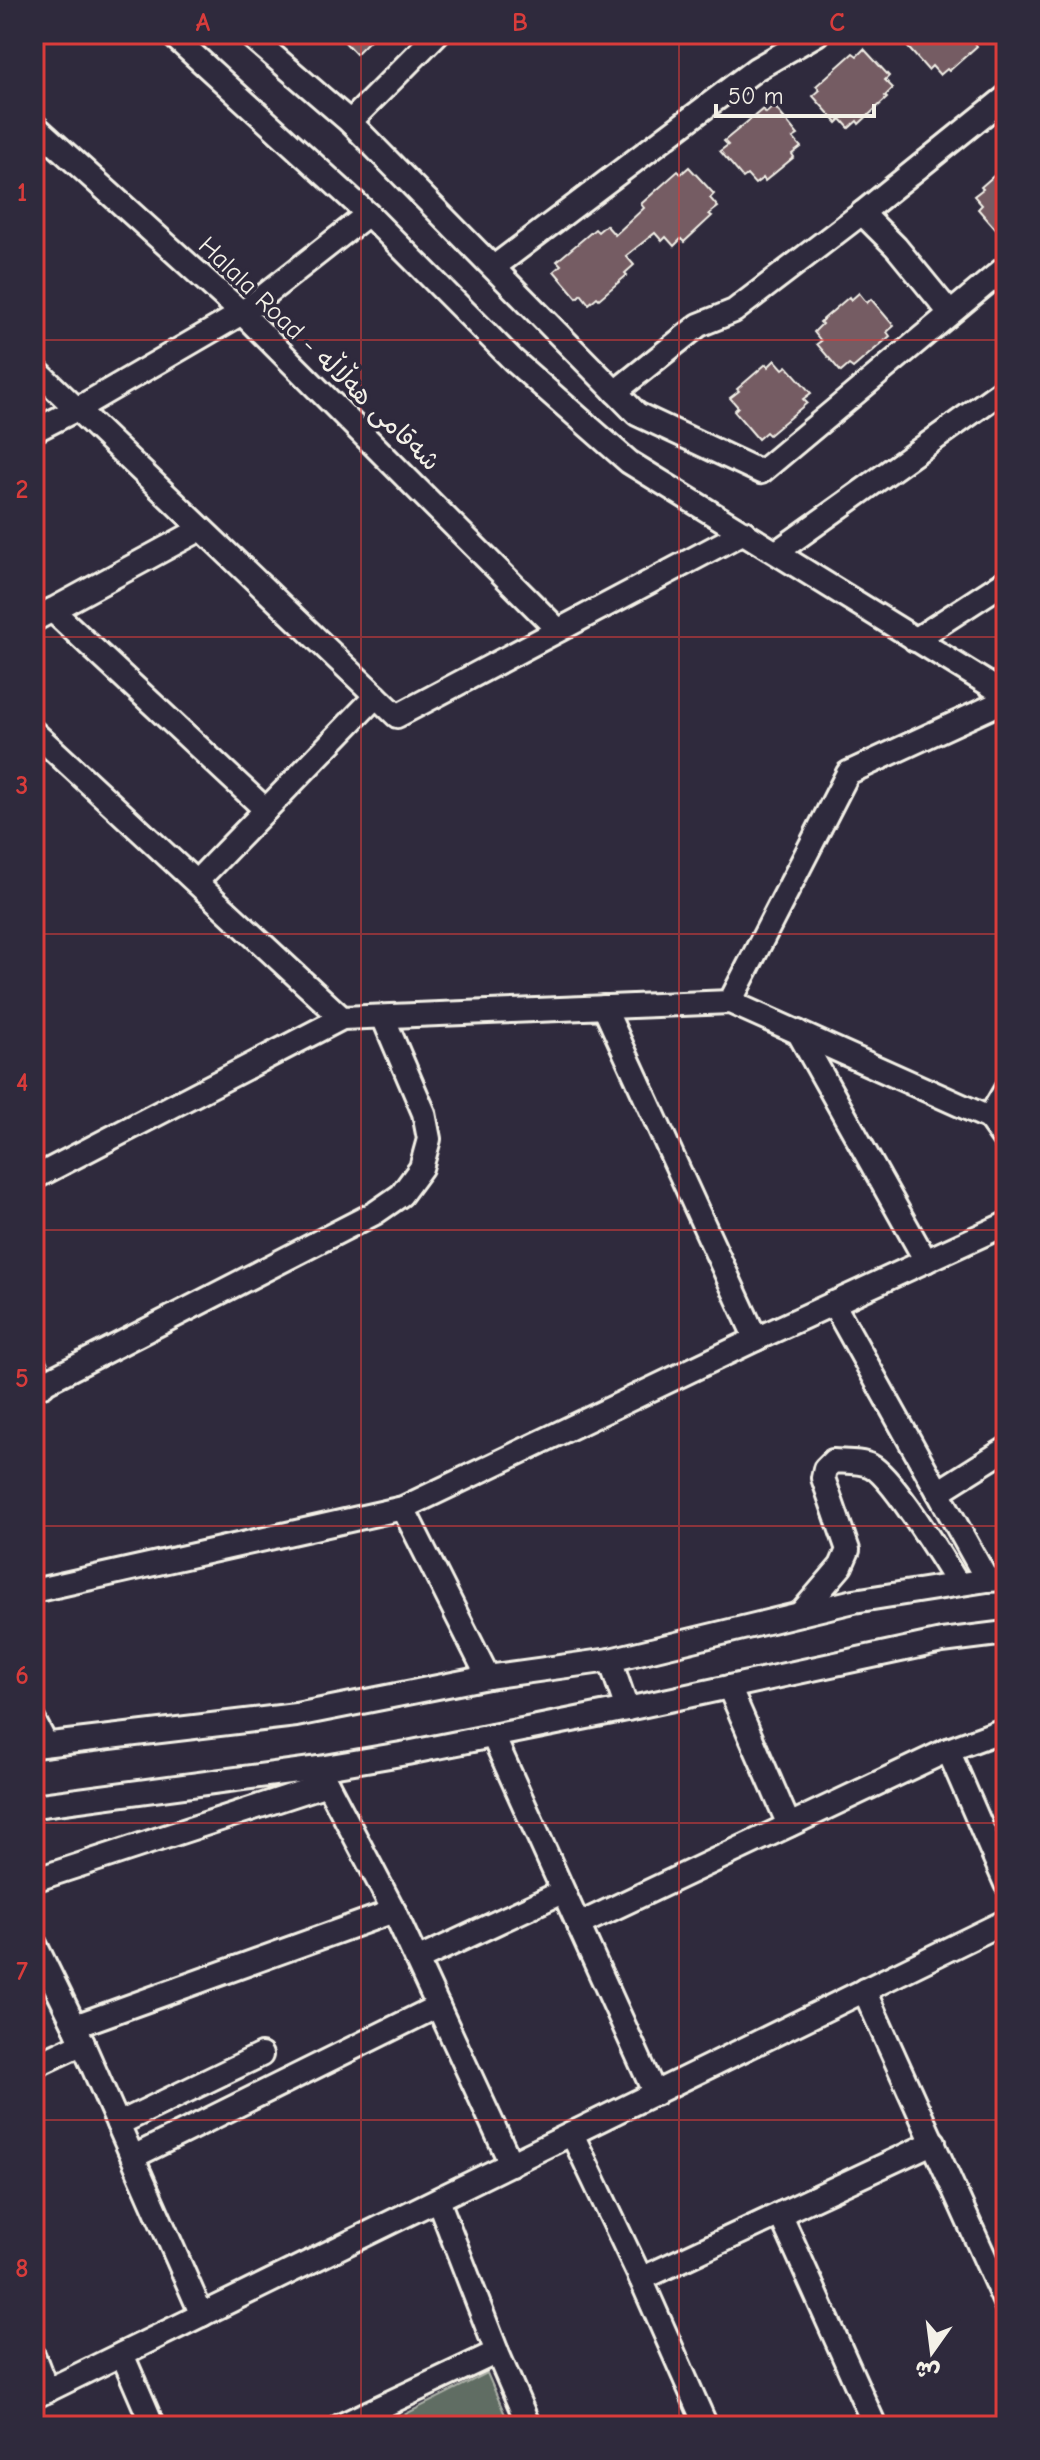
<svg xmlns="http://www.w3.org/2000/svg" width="1040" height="2460" viewBox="0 0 1040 2460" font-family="'Comic Neue','Playpen Sans Arabic',sans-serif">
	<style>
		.green { fill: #606d63; stroke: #aaafa6; stroke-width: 2 }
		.building { fill: #745c64; stroke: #f4f1e8; stroke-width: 2 }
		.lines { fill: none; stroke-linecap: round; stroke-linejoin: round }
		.minor-casing { stroke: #f4f1e8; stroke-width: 28 }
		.minor { stroke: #2f2a3d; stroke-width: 22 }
		.grid { fill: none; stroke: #d93c3b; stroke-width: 2; stroke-opacity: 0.55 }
		.labels { text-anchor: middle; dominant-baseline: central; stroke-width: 7; stroke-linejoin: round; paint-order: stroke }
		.street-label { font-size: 26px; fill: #f4f1e8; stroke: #2f2a3d }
		.neatline { fill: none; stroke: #d93c3b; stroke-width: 3 }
		.grid-label { font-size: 26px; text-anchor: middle; font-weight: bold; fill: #d93c3b }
	</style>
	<rect width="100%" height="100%" fill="#2f2a3d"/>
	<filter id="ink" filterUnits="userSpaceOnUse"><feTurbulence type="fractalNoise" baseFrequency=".0125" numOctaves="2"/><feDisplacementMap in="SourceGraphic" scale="16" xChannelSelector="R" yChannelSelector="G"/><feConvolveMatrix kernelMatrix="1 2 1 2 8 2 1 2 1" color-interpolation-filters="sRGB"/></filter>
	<g filter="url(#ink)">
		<!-- green -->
		<path class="green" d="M487,2373L510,2426H382Z"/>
		<!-- building -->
		<g class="building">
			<path d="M337,34H376L356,54Z"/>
			<path d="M914,34H986L975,43L977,46L949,71L947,69L940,75L932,66L928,70L904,43Z"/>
			<path d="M864,49L889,76L885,80L893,88L885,96L887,98L859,124L857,121L849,128L841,119L837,123L813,96L820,90L816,86L853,53L857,56Z"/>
			<path d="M774,106L798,135L793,138L801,147L792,154L794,157L765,181L763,178L755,184L747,175L743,178L720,151L728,145L724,141L763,109L766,113Z"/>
			<path d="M1006,165V241L978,209L982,205L974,196L983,189L981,187Z"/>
			<path d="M689,167L714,194L710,198L718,207L709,214L712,216L684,242L681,239L674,246L666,237L662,241L655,233L626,256L634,265L625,273L627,275L599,299L597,297L589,304L581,294L577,298L554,271L561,265L557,261L595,229L598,232L606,225L615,235L644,208L641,204L678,171L681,174Z"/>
			<path d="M859,293L867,303L871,299L894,326L887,332L890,336L853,368L849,365L841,372L817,344L821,341L814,332L822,324L820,322L849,297L851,300Z"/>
			<path d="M775,360L783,369L787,366L811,393L803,399L807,403L769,435L766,432L758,439L734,411L738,407L730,398L739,391L737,389L766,364L768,367Z"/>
		</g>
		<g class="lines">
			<defs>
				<g id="minor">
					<path d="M171,34L368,214L513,360L629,462L1006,695"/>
					<path d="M248,34L350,122L637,414L761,472L1006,267"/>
					<path d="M350,122L437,34"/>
					<path d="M34,125L242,313L558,630"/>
					<path d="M862,213L896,247L950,313"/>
					<path d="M494,267L756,69L817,34"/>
					<path d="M34,368L397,716L744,532"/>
					<path d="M615,392L699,325L734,311L862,213L1006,97"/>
					<path d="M34,431L77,409L242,313L368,214"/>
					<path d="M777,552L1006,388"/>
					<path d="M52,610L266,810"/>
					<path d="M34,620L201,529"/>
					<path d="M915,640L1006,581"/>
					<path d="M34,732L342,1018"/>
					<path d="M197,881L376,696"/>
					<path d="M730,1002L848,773L1006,700"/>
					<path d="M604,1007L756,1339"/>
					<path d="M798,1032L926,1261"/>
					<path d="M1006,1089L989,1118L1006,1142"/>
					<path d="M34,1178L342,1018L730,1002L989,1118"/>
					<path d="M833,1303L987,1580"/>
					<path d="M34,1364L43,1385"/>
					<path d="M34,1388L375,1213L401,1195L421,1168L429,1139L424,1113L383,1017"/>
					<path d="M938,1492L1006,1449"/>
					<path d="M403,1508L488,1677"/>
					<path d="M42,1589L403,1508L756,1339L1006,1224"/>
					<path d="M800,1614L841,1566L848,1550L823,1478L825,1469L833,1461C845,1462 861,1461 871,1466C893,1477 943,1561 958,1584"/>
					<path d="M610,1660L627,1709"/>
					<path d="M729,1687L789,1825"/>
					<path d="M34,1721L46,1744"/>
					<path d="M493,1736L655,2094"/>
					<path d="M34,1746L296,1715L488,1677L610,1660L854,1601L987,1580L1006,1579"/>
					<path d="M948,1750L1006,1884"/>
					<path d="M319,1768L394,1911L511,2164"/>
					<path d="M34,1806L319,1768L407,1753L627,1709L942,1641L1006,1633"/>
					<path d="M34,1880L327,1784"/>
					<path d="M578,1925L948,1750L1006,1729"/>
					<path d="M34,1942L75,2026L202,2315"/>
					<path d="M417,1960L562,1892"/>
					<path d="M864,1990L1006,2305"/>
					<path d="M75,2026L394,1911"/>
					<path d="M34,2066L83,2043"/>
					<path d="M118,2124L261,2055"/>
					<path d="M572,2134L641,2279L706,2426"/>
					<path d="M133,2157L438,2006"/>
					<path d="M438,2200L497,2352L529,2426"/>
					<path d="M780,2214L875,2426"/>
					<path d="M641,2279L934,2142"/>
					<path d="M122,2354L153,2426"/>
					<path d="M34,2357L47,2391"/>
					<path d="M34,2397L1006,1921"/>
					<path d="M340,2426L497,2352"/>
				</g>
			</defs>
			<!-- minor casing -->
			<use href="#minor" class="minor-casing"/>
			<!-- minor -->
			<use href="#minor" class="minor"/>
		</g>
	</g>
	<!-- grid -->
	<path class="grid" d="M361,34V2426M679,34V2426M34,340H1006M34,637H1006M34,934H1006M34,1230H1006M34,1526H1006M34,1823H1006M34,2120H1006"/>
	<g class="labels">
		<!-- street labels -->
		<g class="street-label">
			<text transform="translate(319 354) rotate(44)">Halala Road - شەقامی هەڵاڵە</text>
		</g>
	</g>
	<!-- margin -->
	<rect width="1040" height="2460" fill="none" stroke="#2f2a3d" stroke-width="88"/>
	<!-- north arrow -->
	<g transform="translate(932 2352) rotate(194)" stroke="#2f2a3d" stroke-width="6" paint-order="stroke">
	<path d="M0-6L14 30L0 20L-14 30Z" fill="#f4f1e8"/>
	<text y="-12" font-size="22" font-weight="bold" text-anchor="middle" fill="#f4f1e8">ش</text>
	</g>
	<!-- scale -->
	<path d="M716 104v12h158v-12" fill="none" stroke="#f4f1e8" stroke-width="4"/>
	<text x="728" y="104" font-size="24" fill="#f4f1e8" stroke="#2f2a3d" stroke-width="6" paint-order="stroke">50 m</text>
	<rect x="44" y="44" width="952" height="2372" class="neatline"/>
	<g class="grid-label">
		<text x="203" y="31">A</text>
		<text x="520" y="31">B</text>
		<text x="837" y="31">C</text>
		<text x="22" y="201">1</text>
		<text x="22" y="498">2</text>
		<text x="22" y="794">3</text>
		<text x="22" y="1091">4</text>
		<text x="22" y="1387">5</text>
		<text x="22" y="1684">6</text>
		<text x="22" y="1980">7</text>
		<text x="22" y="2277">8</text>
	</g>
</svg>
